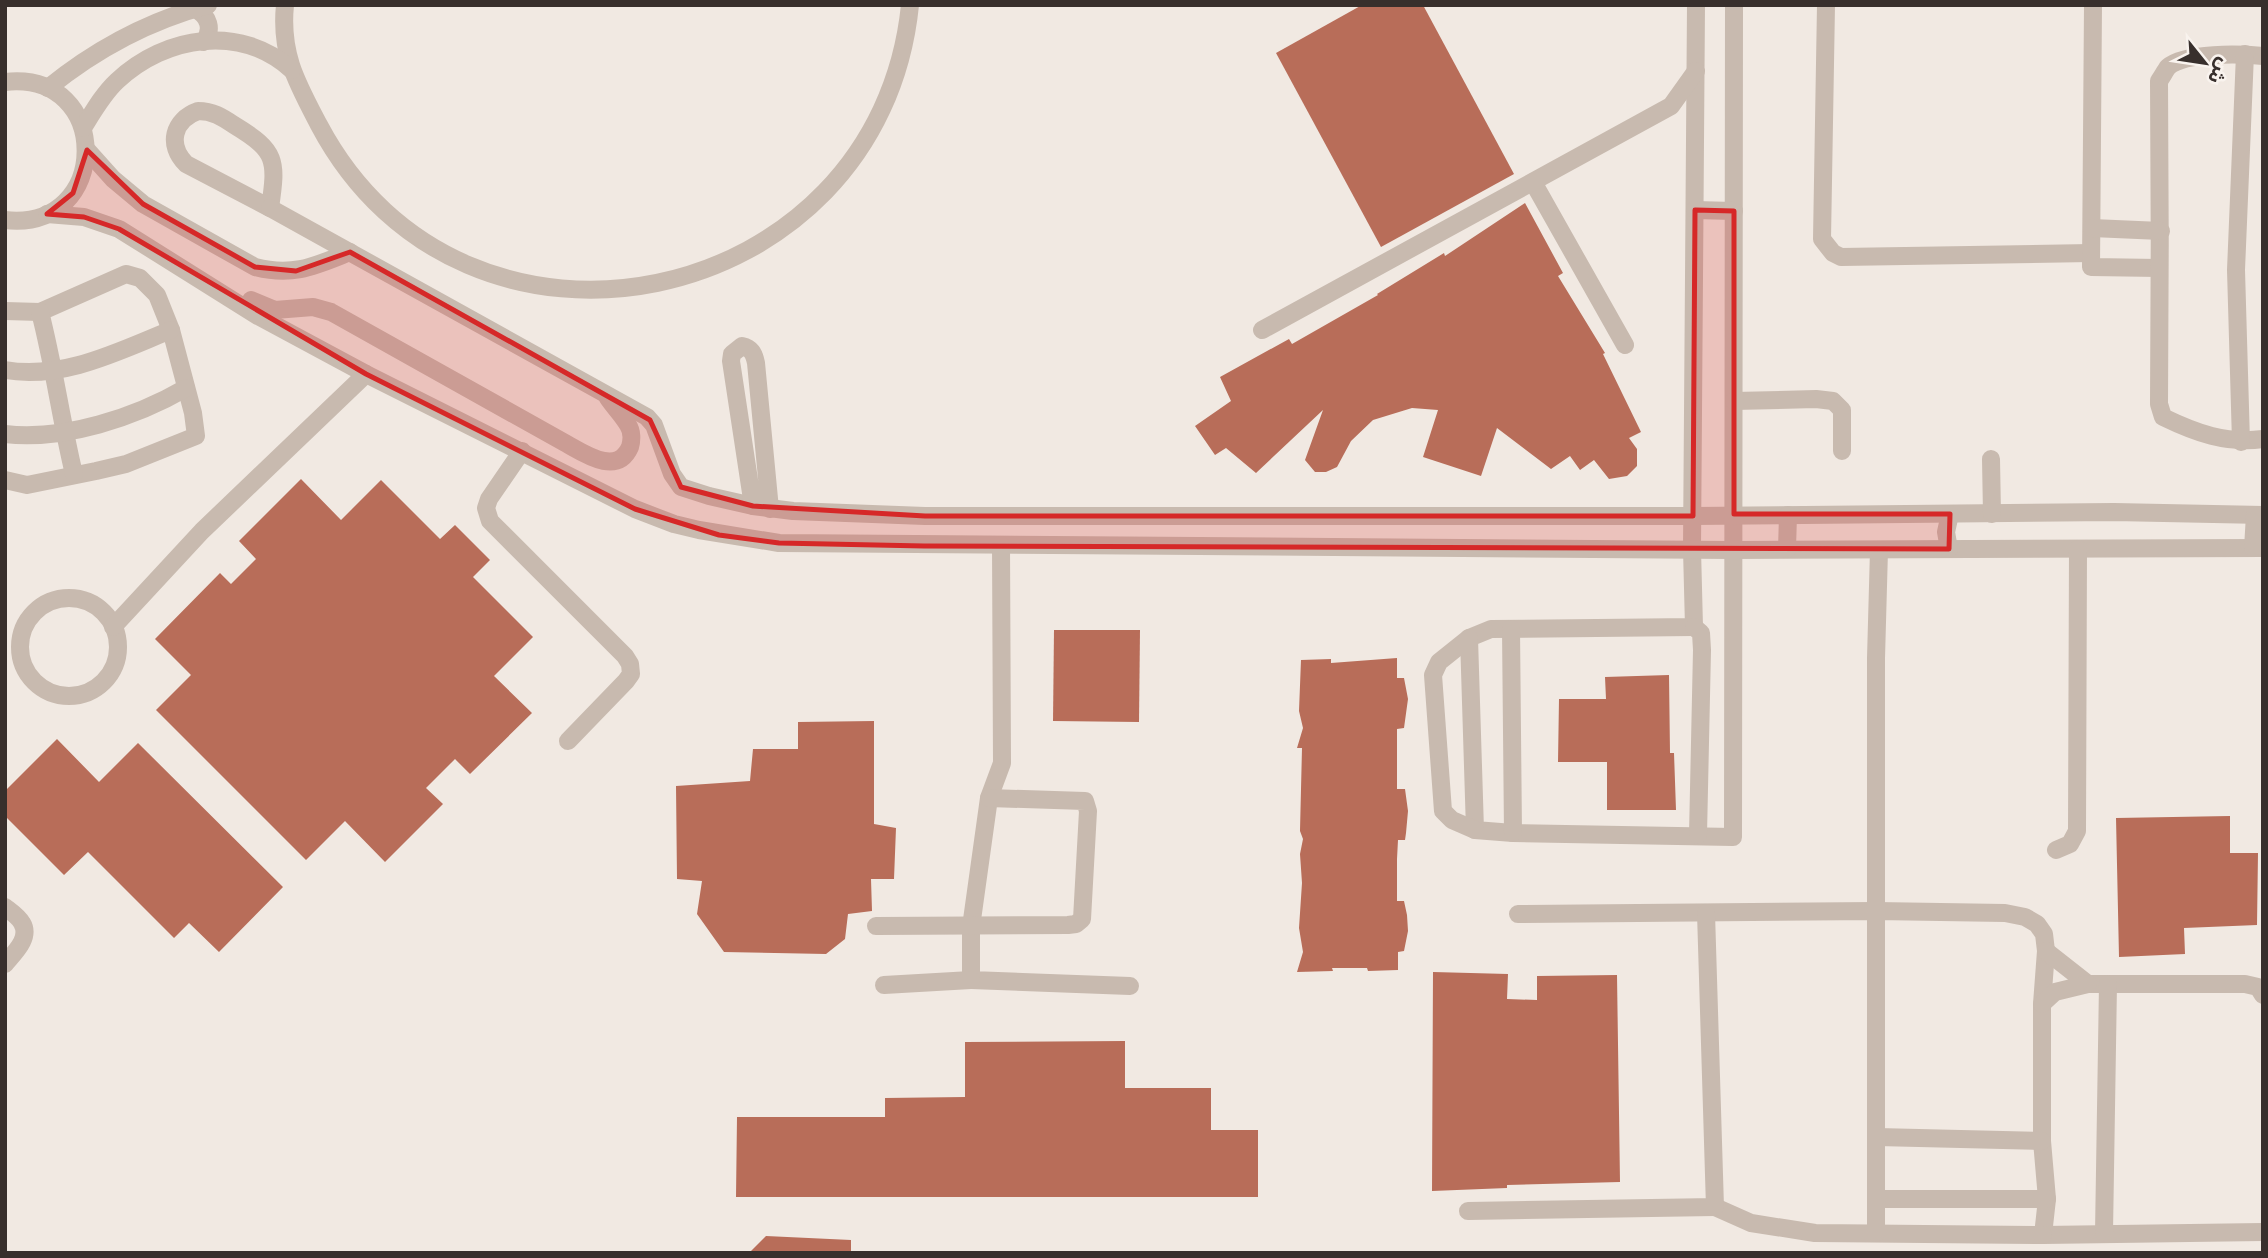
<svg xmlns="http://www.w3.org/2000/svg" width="2268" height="1258" viewBox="0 0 2268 1258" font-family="Karla,'Noto Sans Arabic',sans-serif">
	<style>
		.building { fill: #b86d59 }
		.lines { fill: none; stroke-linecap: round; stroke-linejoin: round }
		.minor { stroke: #c8baaf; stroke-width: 18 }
		.marked { fill: #d62828; fill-opacity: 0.2; stroke: #d62828; stroke-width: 5; stroke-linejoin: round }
	</style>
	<rect width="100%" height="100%" fill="#f1e9e2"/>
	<!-- building -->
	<g class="building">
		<path d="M1362,5H1423L1514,174L1381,247L1276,53Z"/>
		<path d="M1525,203L1563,273L1558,276L1605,353L1603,354L1641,432L1629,438L1637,449V466L1627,476L1609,479L1594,460L1580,470L1570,456L1551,469L1497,428L1481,476L1423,457L1438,410L1412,408L1373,420L1351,441L1337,467L1326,472H1315L1305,460L1323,410L1256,473L1226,448L1215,455L1195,426L1231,401L1220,377L1289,339L1292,344L1378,295L1377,294L1444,253L1445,256Z"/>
		<path d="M301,479L341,520L381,480L440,539L455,525L490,560L473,577L533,637L494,676L532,713L470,774L455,759L426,788L443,804L385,862L345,821L306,860L156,710L191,675L155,639L220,573L231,584L256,559L239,541Z"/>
		<path d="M1054,630H1140L1139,722L1053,721Z"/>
		<path d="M1397,658V678H1404L1408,699L1404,728L1397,729V789H1405L1408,811L1406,833L1405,840H1398L1397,859V901H1404L1407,915L1408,931L1404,951L1398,952V970L1368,971L1367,968H1332L1333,971L1297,972L1303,952L1299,928L1302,883L1300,854L1303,839L1300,831L1302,748H1297L1303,728L1299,711L1301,660L1331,659V663Z"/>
		<path d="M1669,675L1670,753H1674L1676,810H1607V762H1558L1559,699H1606L1605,677Z"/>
		<path d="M874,721V824L896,828L894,879H871L872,911L848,914L845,939L826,954L724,952L697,914L702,881L677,879L676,786L750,781L753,749H798V722Z"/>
		<path d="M57,739L99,782L138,743L283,887L219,952L189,923L174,938L88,852L64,875L5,816V791Z"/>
		<path d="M2230,816V853H2258L2257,925L2184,928L2185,954L2119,957L2116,818Z"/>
		<path d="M1433,972L1508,974L1507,999L1537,1000V976L1617,975L1620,1182L1507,1185V1188L1432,1191Z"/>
		<path d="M1125,1041V1088H1211V1130H1258V1197H736L737,1117H885V1098L965,1097V1042Z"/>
		<path d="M766,1236L851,1240V1253H749Z"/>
	</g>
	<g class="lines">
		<!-- minor -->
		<g class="minor">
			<path d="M285,5C280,54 297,83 319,125C464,399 879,312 910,5"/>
			<path d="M1696,5L1692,549L1694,627L1491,629L1469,638L1475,830L1513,833L1733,837L1734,5"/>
			<path d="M1826,5L1822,239L1833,253L1841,257L2091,253"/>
			<path d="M2093,5L2091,267L2159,268"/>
			<path d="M195,9C209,16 213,29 204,42"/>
			<path d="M2263,56C2241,54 2185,52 2168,67C2165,71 2162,77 2159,81C2160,189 2160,296 2159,404L2163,417C2196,433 2226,444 2263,439"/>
			<path d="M5,82C113,70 112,232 5,220"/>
			<path d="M48,88C96,49 148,21 208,5"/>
			<path d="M198,111C213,111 222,117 234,125C277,151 277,160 270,208L186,164C167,145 173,120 198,111Z"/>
			<path d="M83,128C93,112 103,94 117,81C166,35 241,24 292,70"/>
			<path d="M87,150L113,179L143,204L255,267C293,277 315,266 350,252"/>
			<path d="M1533,182L1625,345"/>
			<path d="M270,208L647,417L654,425L672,474L681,487L709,496L753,506L793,511L925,516H1693L2114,512L2263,515"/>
			<path d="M1695,210L1734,211"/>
			<path d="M47,214L84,217L119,229L258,316L366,374L635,509L674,524L699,530L779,543L1732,550L2263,548"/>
			<path d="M2092,228L2161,231"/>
			<path d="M251,300L275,310L313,307L331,312L567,444C585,454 617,476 630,447C632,440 632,431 628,425C623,416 614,407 608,398"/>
			<path d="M5,311L40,312L126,274L140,278L157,295L171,330L193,413L196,436L126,464L96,471L27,485L5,480"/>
			<path d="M40,312C54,366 61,420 74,474"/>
			<path d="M1262,330L1671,106L1696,71"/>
			<path d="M5,370C63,380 119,351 171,330"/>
			<path d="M1734,401L1816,399L1833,401L1842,410V451"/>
			<path d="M5,434C64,441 136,417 186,388"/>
			<path d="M2241,442L2236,270L2245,54"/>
			<path d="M522,451L489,499L486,508L490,521L625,656L630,664L631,674L626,681L568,741"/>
			<path d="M1991,459L1992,514"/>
			<path d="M753,506L731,361L732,354L742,346C751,348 754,353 756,363L770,509"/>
			<path d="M1001,545L1002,763L989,798L971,927V980L1130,986"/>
			<path d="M2253,548L2255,515"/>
			<path d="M1787,549L1788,515"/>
			<path d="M1949,549L1946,532L1950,514"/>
			<circle cx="69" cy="647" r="49"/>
			<path d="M113,627L202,531L366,374"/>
			<path d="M1694,627L1701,633L1702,650L1698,835"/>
			<path d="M1511,629L1513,833"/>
			<path d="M1469,638L1439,662L1433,675L1443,811L1452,820L1475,830"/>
			<path d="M2056,850L2070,844L2077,831L2078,549"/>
			<path d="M5,907C10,911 19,917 22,923C31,938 14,953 5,964"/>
			<path d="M1518,914L1876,911L2005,913L2025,917L2037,924L2044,934L2046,951L2042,1004V1141L2047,1199L2043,1235L2263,1232"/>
			<path d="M876,926L1068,925L1076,924L1082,919L1088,811L1085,801L989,798"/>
			<path d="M2046,951L2088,984H2245L2258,987L2263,995"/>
			<path d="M884,985L971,980"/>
			<path d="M2042,1004L2055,992L2088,984"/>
			<path d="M1877,1137L2042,1141"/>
			<path d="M1877,1199H2047"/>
			<path d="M1715,1207L1751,1223L1815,1233L2043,1235"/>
			<path d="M1468,1211L1715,1207L1706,913"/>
			<path d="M1876,1233V658L1879,550"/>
			<path d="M2104,1233L2108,984"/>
		</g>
	</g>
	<!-- marked area -->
	<path class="marked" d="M87,150L143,204L255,267L296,271L350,252L650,420L681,487L753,506L925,516H1693L1695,210L1734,211V514H1950L1949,549L924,546L779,543L719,535L635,509L366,374L119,229L84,217L47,214L73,193Z"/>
	<!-- border -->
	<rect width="2268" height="1258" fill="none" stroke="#382f2c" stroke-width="14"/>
	<!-- north arrow -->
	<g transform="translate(2205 63) rotate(120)" stroke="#f9f3ee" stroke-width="5" paint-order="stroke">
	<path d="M0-5L12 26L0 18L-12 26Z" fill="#382f2c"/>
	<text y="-10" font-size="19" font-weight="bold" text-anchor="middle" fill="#382f2c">ش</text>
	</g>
</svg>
